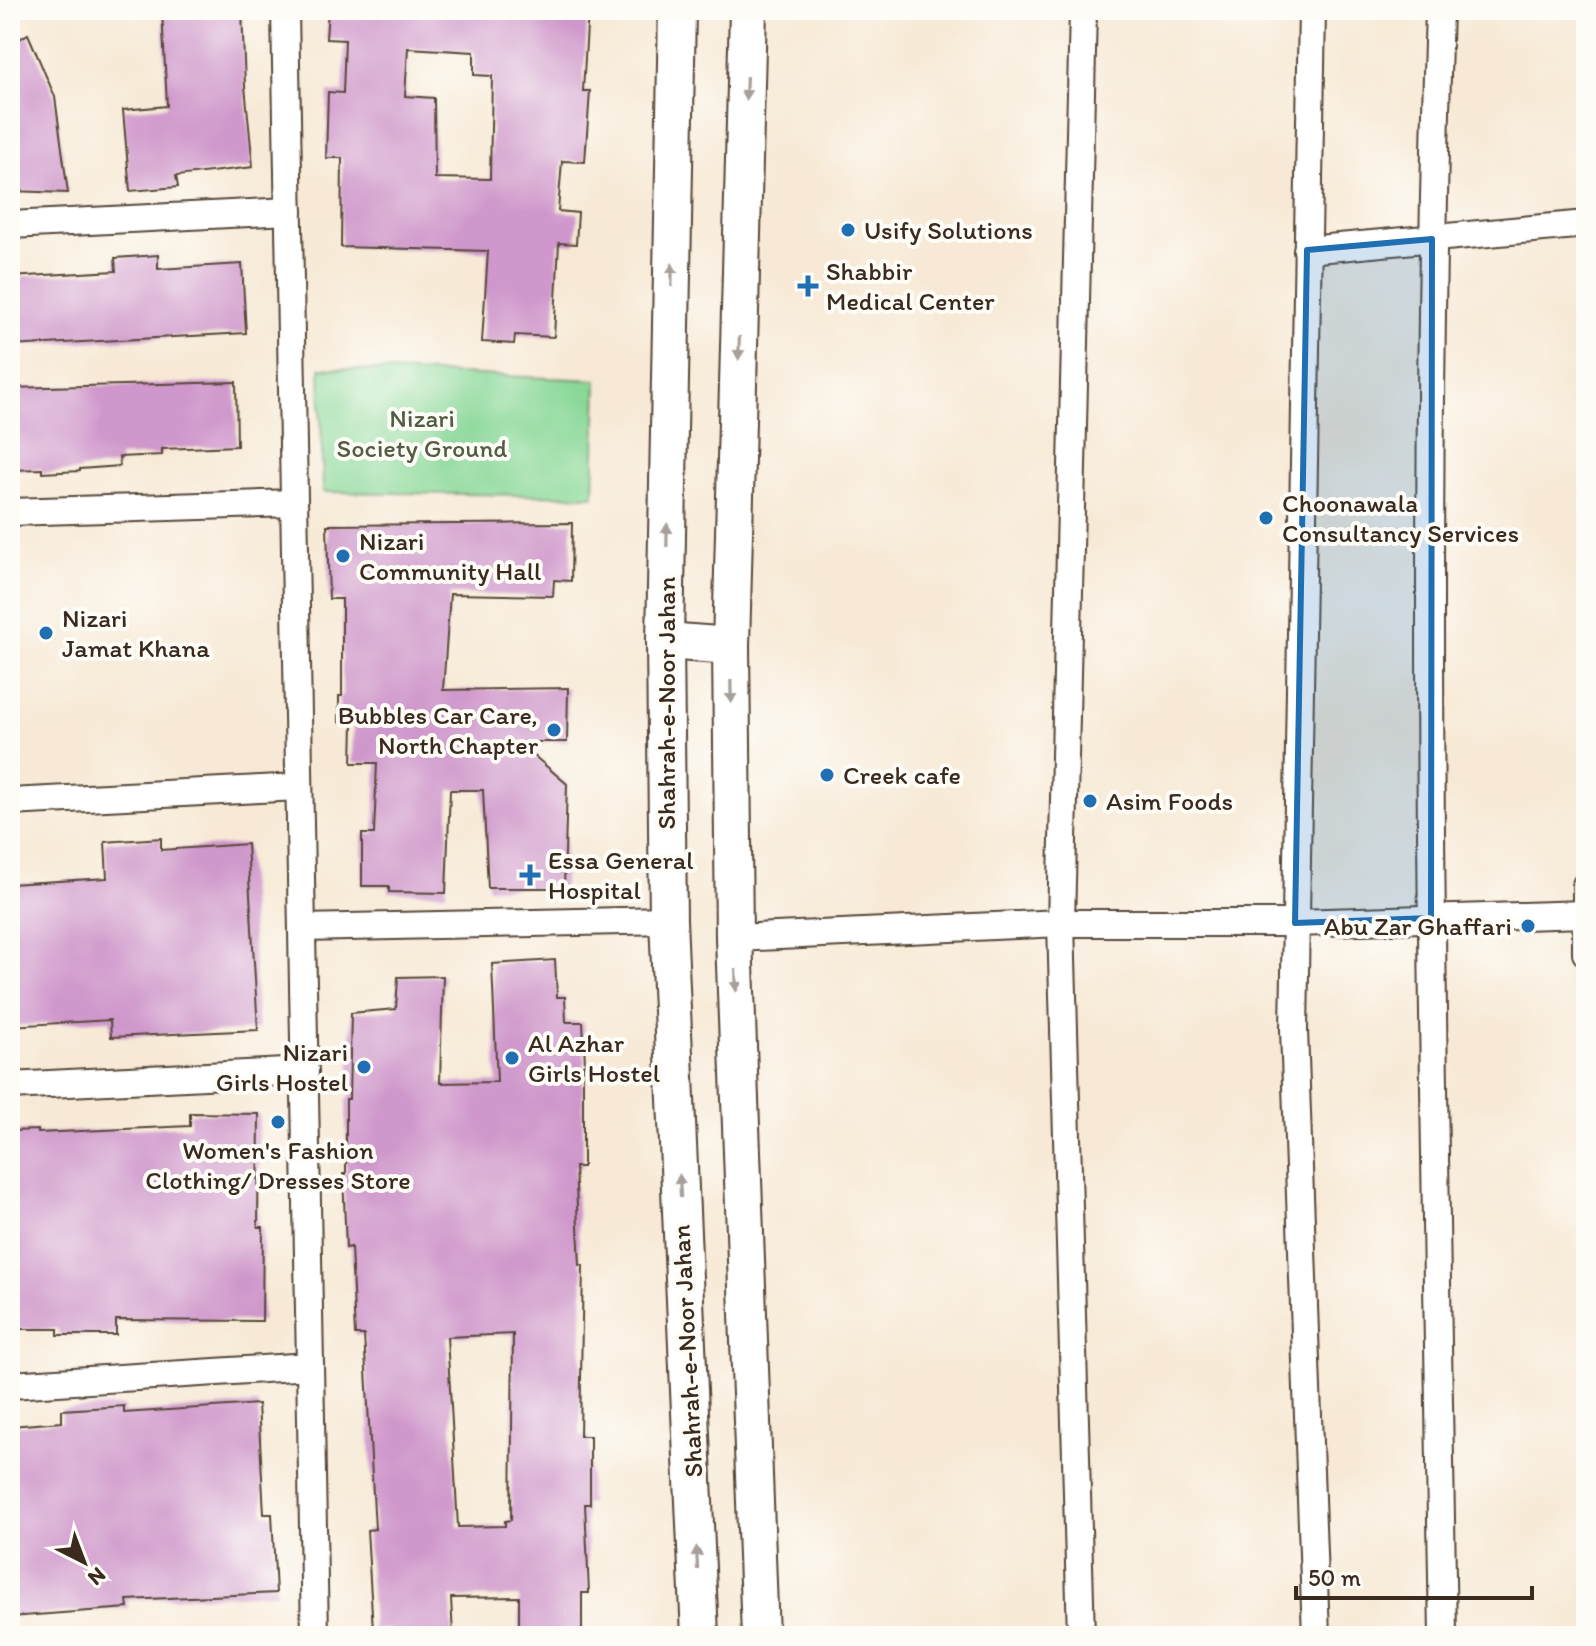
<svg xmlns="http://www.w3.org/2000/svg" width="1596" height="1646" viewBox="0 0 1596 1646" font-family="Itim,sans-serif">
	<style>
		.green { fill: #89d898; stroke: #62815b; stroke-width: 2 }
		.building { fill: #cf97cb; fill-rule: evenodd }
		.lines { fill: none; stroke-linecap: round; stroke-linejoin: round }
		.minor-casing { stroke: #574739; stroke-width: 30 }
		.secondary-casing { stroke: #574739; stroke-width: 40 }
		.minor { stroke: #fff; stroke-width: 26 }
		.secondary { stroke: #fff; stroke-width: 36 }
		.oneway { fill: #a79f9a }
		.marked { fill: #1f6fb2; fill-opacity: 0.2; stroke: #1f6fb2; stroke-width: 6; stroke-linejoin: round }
		.poi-dot { fill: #1f6fb2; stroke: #fdfcf7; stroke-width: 3 }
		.labels { text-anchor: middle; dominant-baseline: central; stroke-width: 8; stroke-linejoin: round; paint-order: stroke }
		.poi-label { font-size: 26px; fill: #3b2a1e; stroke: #fdfcf7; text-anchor: start }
		.park-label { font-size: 26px; fill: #525e43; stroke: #fdfcf7 }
		.street-label { font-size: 26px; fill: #3b2a1e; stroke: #fdfcf7 }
	</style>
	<rect width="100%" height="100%" fill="#fdfcf7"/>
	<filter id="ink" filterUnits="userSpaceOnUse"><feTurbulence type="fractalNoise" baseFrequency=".0125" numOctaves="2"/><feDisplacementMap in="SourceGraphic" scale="16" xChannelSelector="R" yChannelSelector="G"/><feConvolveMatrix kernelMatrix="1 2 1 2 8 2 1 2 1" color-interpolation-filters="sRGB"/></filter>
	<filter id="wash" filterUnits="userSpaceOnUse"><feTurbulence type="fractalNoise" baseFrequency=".006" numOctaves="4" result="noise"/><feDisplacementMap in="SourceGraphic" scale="32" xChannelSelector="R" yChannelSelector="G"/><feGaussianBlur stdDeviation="1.8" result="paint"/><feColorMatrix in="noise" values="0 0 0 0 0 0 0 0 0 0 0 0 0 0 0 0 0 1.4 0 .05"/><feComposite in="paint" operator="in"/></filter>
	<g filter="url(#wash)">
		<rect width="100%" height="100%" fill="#f7e9d5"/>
		<!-- green -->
		<path class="green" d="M320,368L597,380L594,496L323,492Z"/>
		<g id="blocks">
			<!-- building -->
			<g class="building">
				<path d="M162,10H242L245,86L253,167L176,176L178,187L130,191L123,110L167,106Z"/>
				<path d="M328,10H588L583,91H590L585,162L562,161L558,211L578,213L576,244L559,243L554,337L515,335L514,344L482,342L488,251L341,247L342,158H326L328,92L343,93L345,40L326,39ZM408,48L474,52V75L492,76L490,179L435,178L434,98L405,96Z"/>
				<path d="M28,34L55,97L68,193L10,191V45Z"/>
				<path d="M158,255V269L242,264L246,333L10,346V277L116,271L115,258Z"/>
				<path d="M236,382L237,446L162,449V455L119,457L120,466L80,469V471L42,473V469L10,470V388Z"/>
				<path d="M572,523L571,581L554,580L553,596L450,594L443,690L568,688L567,742H518L567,784L564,888H488L483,790H450L446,893L389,892V886H362V834H374L377,763H352L353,723L339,722V696H342V599H329L327,525Z"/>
				<path d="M161,838V850L247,844L258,1030L111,1037L110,1020L10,1026V884L107,878L105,842Z"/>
				<path d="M555,960L557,997H565L566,1022H583L585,1064L583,1065V1167H575L580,1265H583L580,1436H590V1504H585L589,1593H582V1636H519V1597L451,1598L453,1636H389V1629L373,1630L367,1530L375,1529L364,1335H355L351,1247L346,1248L343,1174H346V1099H349L351,1013L396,1009L398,977L443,976L440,1083L497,1082L492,964ZM513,1334L511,1520L505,1521V1526L458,1527L447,1337Z"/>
				<path d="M190,1113L259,1114L258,1227H263L262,1321L116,1320V1335H58V1329H10V1131L38,1130V1133L190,1126Z"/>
				<path d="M258,1404L264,1514H272L276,1593L127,1600L128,1608L10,1617V1426L62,1422V1410L124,1406V1413Z"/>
			</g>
		</g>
	</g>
	<g filter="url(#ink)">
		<use href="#blocks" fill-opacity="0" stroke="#574739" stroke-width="2"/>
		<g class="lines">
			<defs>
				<g id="minor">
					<path d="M285,10L315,1636"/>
					<path d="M1312,10L1294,1030L1316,1636"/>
					<path d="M1439,10C1421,552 1434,1094 1443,1636"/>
					<path d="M10,225L289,211"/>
					<path d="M1307,250L1586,224"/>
					<path d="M10,512L294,503"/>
					<path d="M10,802L299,787"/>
					<path d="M1586,885V953"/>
					<path d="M302,928L668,920"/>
					<path d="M734,938L1061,923H1295L1585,914"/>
					<path d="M10,1086L305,1071"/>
					<path d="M10,1385L310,1366"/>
					<path d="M1081,1636L1061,923L1083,10"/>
				</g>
				<g id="secondary">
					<path d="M677,10L665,641L668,920L700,1636"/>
					<path d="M748,10L731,646L734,938L760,1636"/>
					<path d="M665,641L731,646"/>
				</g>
			</defs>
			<!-- minor casing -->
			<use href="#minor" class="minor-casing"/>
			<!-- secondary casing -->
			<use href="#secondary" class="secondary-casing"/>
			<!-- minor -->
			<use href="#minor" class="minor"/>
			<!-- secondary -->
			<use href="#secondary" class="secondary"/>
		</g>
		<!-- one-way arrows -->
		<defs><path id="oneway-solid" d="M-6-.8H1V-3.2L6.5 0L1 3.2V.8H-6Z" transform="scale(2)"/></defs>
		<g class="oneway">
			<use href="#oneway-solid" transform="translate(746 88) rotate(92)"/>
			<use href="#oneway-solid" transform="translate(672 275) rotate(-89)"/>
			<use href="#oneway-solid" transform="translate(739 348) rotate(92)"/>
			<use href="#oneway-solid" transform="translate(667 535) rotate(-89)"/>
			<use href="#oneway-solid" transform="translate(731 692) rotate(89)"/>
			<use href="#oneway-solid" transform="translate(736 980) rotate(88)"/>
			<use href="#oneway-solid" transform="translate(680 1186) rotate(-93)"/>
			<use href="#oneway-solid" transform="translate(697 1558) rotate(-93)"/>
		</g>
	</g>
	<!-- marked area -->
	<path class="marked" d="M1432,239L1431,918L1295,923L1307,250Z"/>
	<!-- markers -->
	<g class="poi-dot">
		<circle cx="848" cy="230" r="8"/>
		<path d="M804 274h8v8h8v8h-8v8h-8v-8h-8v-8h8z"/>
		<circle cx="1266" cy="518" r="8"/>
		<circle cx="343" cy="556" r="8"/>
		<circle cx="46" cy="633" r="8"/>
		<circle cx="554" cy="730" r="8"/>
		<circle cx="827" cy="775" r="8"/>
		<circle cx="1090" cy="801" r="8"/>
		<path d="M526 863h8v8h8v8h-8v8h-8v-8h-8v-8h8z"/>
		<circle cx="1528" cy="926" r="8"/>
		<circle cx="512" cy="1058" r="8"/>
		<circle cx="364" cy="1067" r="8"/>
		<circle cx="278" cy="1122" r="8"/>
	</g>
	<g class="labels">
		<!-- poi labels -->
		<g class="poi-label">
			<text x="864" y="230">Usify Solutions</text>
			<text x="826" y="271">Shabbir<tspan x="826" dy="30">Medical Center</tspan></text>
			<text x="1282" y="503">Choonawala<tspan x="1282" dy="30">Consultancy Services</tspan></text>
			<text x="359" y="541">Nizari<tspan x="359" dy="30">Community Hall</tspan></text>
			<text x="62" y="618">Nizari<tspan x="62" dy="30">Jamat Khana</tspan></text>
			<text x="538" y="715" text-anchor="end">Bubbles Car Care,<tspan x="538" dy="30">North Chapter</tspan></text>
			<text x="843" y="775">Creek cafe</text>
			<text x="1106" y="801">Asim Foods</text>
			<text x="548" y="860">Essa General<tspan x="548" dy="30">Hospital</tspan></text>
			<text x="1512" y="926" text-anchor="end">Abu Zar Ghaffari</text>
			<text x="528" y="1043">Al Azhar<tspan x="528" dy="30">Girls Hostel</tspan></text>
			<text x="348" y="1052" text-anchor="end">Nizari<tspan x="348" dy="30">Girls Hostel</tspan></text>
			<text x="278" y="1150" text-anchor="middle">Women's Fashion<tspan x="278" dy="30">Clothing/ Dresses Store</tspan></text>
		</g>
		<!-- park labels -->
		<g class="park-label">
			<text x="422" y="418">Nizari<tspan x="422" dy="30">Society Ground</tspan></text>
		</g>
		<!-- street labels -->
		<g class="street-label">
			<text transform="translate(666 703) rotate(-90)">Shahrah-e-Noor Jahan</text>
			<text transform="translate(687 1351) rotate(-93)">Shahrah-e-Noor Jahan</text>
		</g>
	</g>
	<!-- margin -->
	<rect width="1596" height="1646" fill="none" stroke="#fdfcf7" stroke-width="40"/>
	<!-- north arrow -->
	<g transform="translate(84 1562) rotate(138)" stroke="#fdfcf7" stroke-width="6" paint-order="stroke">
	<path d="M0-6L14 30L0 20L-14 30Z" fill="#3b2a1e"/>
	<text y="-12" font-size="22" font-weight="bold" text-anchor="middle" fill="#3b2a1e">N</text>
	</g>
	<!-- scale -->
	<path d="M1296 1586v12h236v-12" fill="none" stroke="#3b2a1e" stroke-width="4"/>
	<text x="1308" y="1586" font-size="24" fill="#3b2a1e" stroke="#fdfcf7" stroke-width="6" paint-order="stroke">50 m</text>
</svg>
